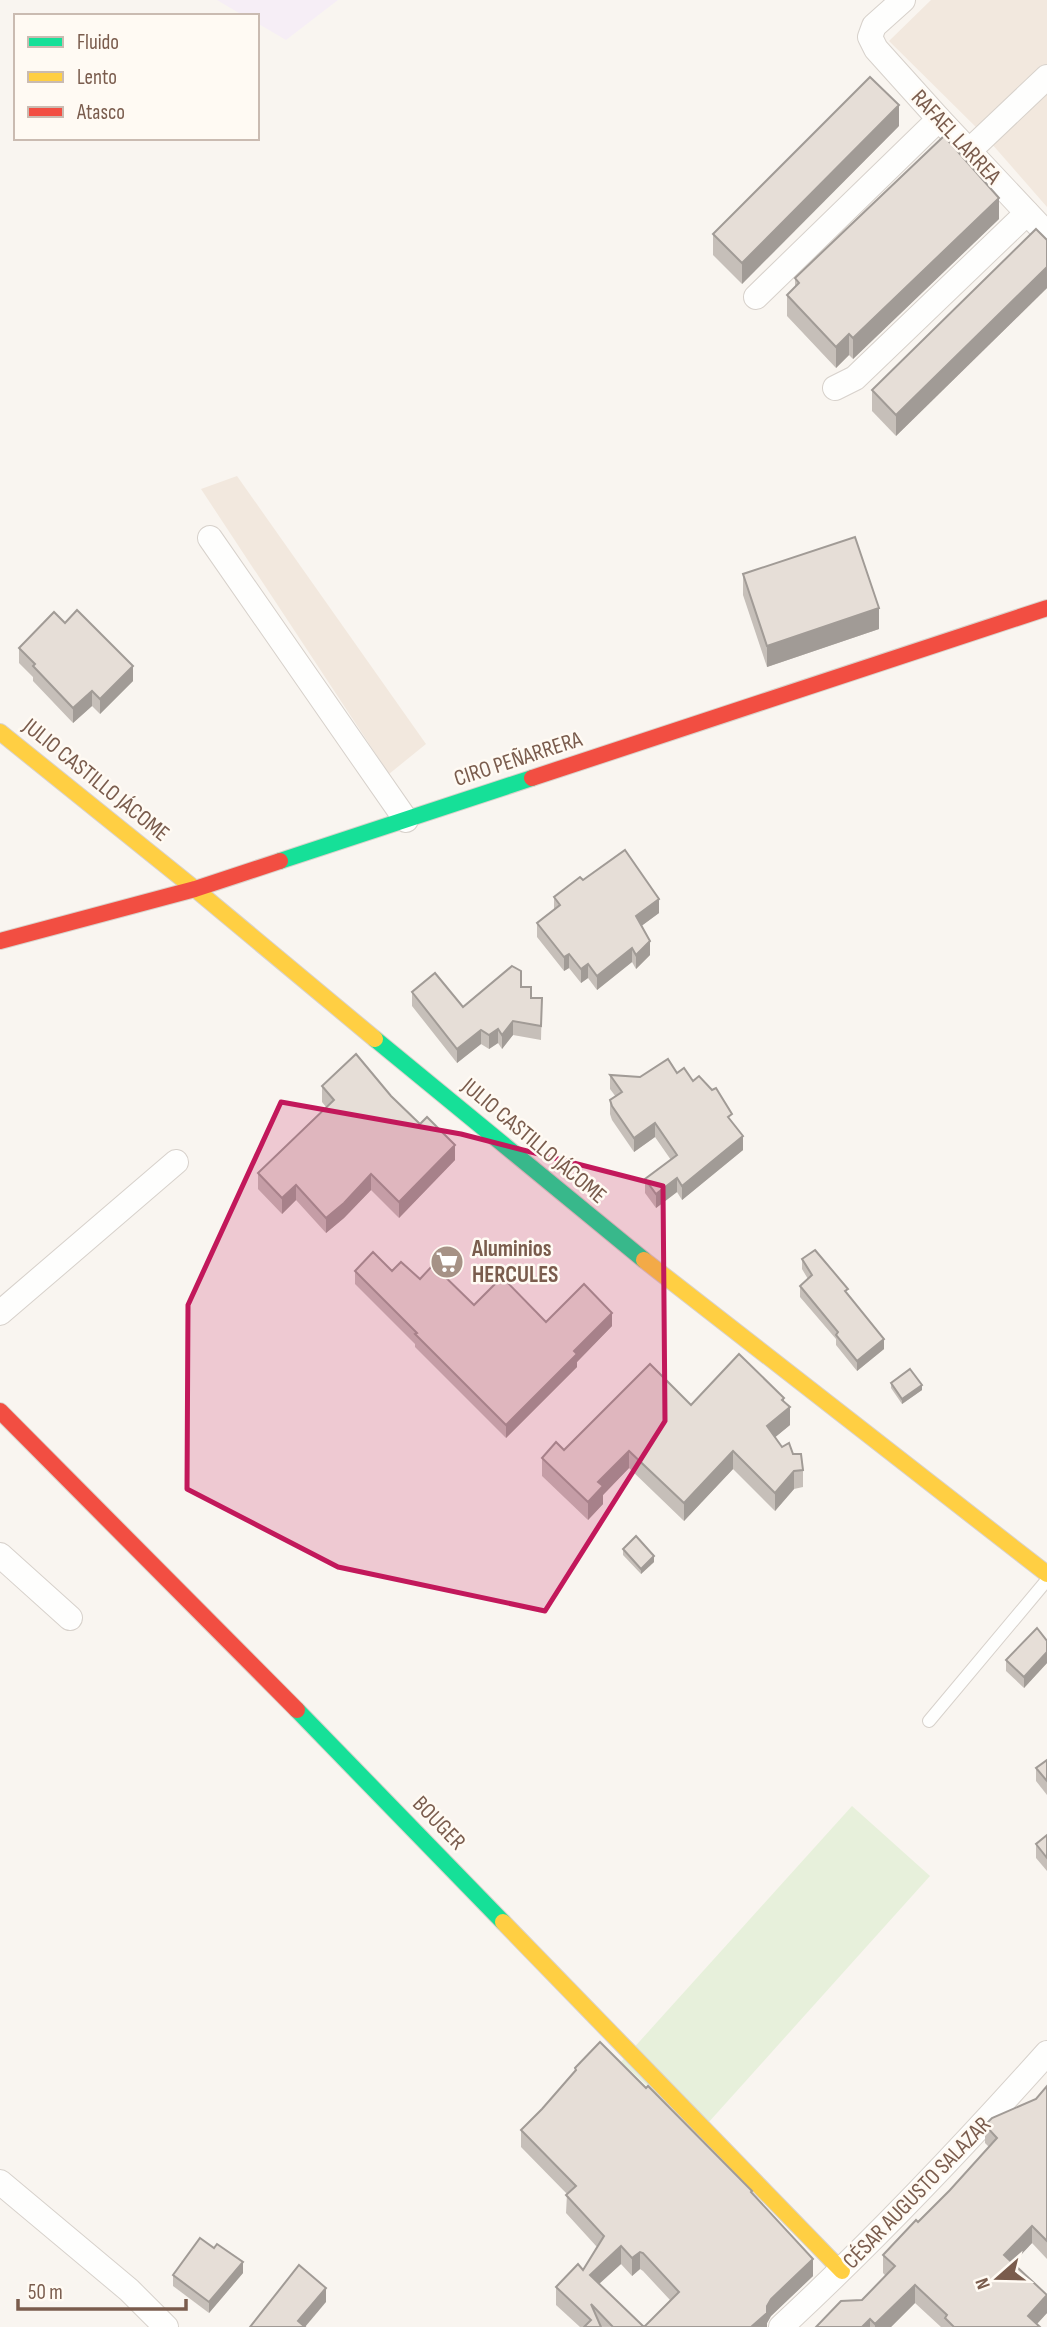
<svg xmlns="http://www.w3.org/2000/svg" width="1047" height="2327" viewBox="0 0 1047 2327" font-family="'Sofia Sans Condensed',sans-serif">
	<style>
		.residential { fill: #f2e8de }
		.education { fill: #f6eef6 }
		.green { fill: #e7f0db }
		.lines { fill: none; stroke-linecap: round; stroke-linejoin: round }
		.lane-casing { stroke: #d7d1cb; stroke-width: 14 }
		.street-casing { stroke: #d7d1cb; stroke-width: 26 }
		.fast-casing { stroke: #d9d2cb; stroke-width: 18 }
		.slow-casing { stroke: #d9d2cb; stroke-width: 18 }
		.jam-casing { stroke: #d9d2cb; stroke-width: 18 }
		.lane { stroke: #fefefd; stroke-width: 12 }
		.street { stroke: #fefefd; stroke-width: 24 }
		.fast { stroke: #16e098; stroke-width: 16 }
		.slow { stroke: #ffcf43; stroke-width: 16 }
		.jam { stroke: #f24e42; stroke-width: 16 }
		.wall { fill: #c6bfb9; fill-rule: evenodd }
		.shaded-wall { fill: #a19b96 }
		.building { fill: #e6ded7; stroke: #a19b96; stroke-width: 2; fill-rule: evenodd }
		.marked { fill: #c2185b; fill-opacity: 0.2; stroke: #c2185b; stroke-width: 5; stroke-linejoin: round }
		.labels { text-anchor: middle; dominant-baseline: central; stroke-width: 5; stroke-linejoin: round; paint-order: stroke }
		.street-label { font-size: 23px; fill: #7a5c4d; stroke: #fffaf3 }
		.poi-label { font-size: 23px; font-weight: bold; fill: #7a5c4d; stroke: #fffaf3; text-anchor: start }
	</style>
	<rect width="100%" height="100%" fill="#f9f5f0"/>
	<!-- residential -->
	<g class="residential">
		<path d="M931,0H1047V207L984,135L889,41Z"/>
		<path d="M237,476L426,744L389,774L201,489Z"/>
	</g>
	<!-- education -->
	<path class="education" d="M217,0H338L286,40L257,23V16H244Z"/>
	<!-- green -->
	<path class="green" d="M852,1806L930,1876L699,2133L621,2062Z"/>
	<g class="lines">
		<defs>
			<path id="lane" d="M929,1721L1047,1580"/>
			<g id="street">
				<path d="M903,0L874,26L870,37L876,49L939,119L1047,234"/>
				<path d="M969,151L1047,77"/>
				<path d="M756,297L939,119"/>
				<path d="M835,388L855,378L1027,213"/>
				<path d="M210,538L406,820"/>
				<path d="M0,1313L176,1162"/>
				<path d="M0,1555L70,1618"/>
				<path d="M0,2182L129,2290L166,2327"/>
				<path d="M781,2327C875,2240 962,2148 1047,2053"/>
			</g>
			<g id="fast">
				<path d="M280,861L532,778"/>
				<path d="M375,1039L644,1260"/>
				<path d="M297,1710L503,1922"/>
			</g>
			<g id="slow">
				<path d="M0,732L195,889L375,1039"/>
				<path d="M644,1260L1047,1574"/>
				<path d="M503,1922L842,2271"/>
			</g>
			<g id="jam">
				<path d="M532,778L1047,608"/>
				<path d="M0,941L195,889L280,861"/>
				<path d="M0,1411L297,1710"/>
			</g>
		</defs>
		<!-- lane casing -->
		<use href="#lane" class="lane-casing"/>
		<!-- street casing -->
		<use href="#street" class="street-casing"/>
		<!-- fast casing -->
		<use href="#fast" class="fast-casing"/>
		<!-- slow casing -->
		<use href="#slow" class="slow-casing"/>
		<!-- jam casing -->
		<use href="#jam" class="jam-casing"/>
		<!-- lane -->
		<use href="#lane" class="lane"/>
		<!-- street -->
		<use href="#street" class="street"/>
		<!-- fast -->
		<use href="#fast" class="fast"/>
		<!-- slow -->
		<use href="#slow" class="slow"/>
		<!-- jam -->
		<use href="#jam" class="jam"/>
	</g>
	<!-- wall -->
	<g class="wall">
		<path d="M899,126L742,284L713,255V234Z"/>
		<path d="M999,219L853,359L849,355L836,368L787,316V295L795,287V278Z"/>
		<path d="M1047,240V288L896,436L872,411V390Z"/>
		<path d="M743,574L879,629L767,667L743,595Z"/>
		<path d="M65,623L133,681L100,714L92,706L73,723L33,681V677L19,663V648Z"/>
		<path d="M583,880L659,913L641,926L650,955L636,969L632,962L597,990L588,978L581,983L569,968L564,971L537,937V923L554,909V897Z"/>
		<path d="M521,987L531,998H542L541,1040L513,1035L502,1049L498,1043L489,1049L481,1044L457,1063L412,1006V992L463,1007Z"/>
		<path d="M677,1073L693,1081L732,1122L743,1150L682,1200L677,1192L656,1208L645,1193V1179L671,1160L655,1137L634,1152L612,1120L610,1114V1100L616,1097L610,1089V1075L640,1077Z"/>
		<path d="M322,1086L391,1096L455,1160L399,1218L371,1190L344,1218L326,1233L296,1200L282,1214L258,1189V1173L326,1107L322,1102Z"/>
		<path d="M802,1259L848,1294L884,1349L857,1371L836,1345V1339L800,1297V1286L808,1279L802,1269Z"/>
		<path d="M355,1271H392L420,1279L474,1305L546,1322L612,1326L577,1362V1367L506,1438L415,1347V1344L355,1284Z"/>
		<path d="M891,1383L922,1390L902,1404L891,1388Z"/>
		<path d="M784,1401L790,1425L775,1437L782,1447L793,1454L803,1470V1487L794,1489L775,1511L733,1469L684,1521L629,1468L603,1495V1504L588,1520L542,1476V1458L691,1405Z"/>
		<path d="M623,1549L654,1562L641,1574L623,1555Z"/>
		<path d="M1047,1641V1663L1024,1688L1006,1671V1660Z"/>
		<path d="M1047,1760V1795L1036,1781V1768Z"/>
		<path d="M1047,1835V1871L1036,1858V1844Z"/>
		<path d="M575,2068L752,2193L813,2276L771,2316L767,2323V2327H580L556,2305V2287L583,2270L597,2247L566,2213L567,2194L521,2147V2130L542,2109L575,2071ZM621,2264L632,2276L640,2269L643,2271L670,2300L644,2327L599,2284Z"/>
		<path d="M1047,2086V2259L1032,2243L1013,2263L1047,2295V2313L1037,2324L1040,2327H941L915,2303L891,2327H816L862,2300L886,2276L883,2273V2255L950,2190L989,2147L985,2143V2125L1036,2099Z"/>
		<path d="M243,2273L209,2313L173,2286V2275Z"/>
	</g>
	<!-- shaded-wall -->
	<g class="shaded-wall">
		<path d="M899,105V126L742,284V263Z"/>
		<path d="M999,198V219L853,359V338Z"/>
		<path d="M1047,267V288L896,436V415Z"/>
		<path d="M849,334V355L836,368V347Z"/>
		<path d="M879,608V629L767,667V646Z"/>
		<path d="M133,666V681L100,714V699Z"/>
		<path d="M92,691V706L73,723V708Z"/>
		<path d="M659,899V913L636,930V916Z"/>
		<path d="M650,941V955L636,969V955Z"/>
		<path d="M632,948V962L597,990V976Z"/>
		<path d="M569,954V968L564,971V957Z"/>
		<path d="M588,964V978L581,983V969Z"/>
		<path d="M513,1021V1035L502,1049V1035Z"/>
		<path d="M498,1029V1043L489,1049V1035Z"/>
		<path d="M481,1030V1044L457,1063V1049Z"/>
		<path d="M655,1123V1137L634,1152V1138Z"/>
		<path d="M743,1136V1150L682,1200V1186Z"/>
		<path d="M455,1145V1160L399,1218V1202Z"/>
		<path d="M371,1174V1190L344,1218L326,1233V1218Z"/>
		<path d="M677,1178V1192L656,1208V1194Z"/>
		<path d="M296,1185V1200L282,1214V1198Z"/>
		<path d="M612,1313V1326L577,1362V1367L506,1438V1425L574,1351Z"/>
		<path d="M884,1339V1349L857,1371V1361Z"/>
		<path d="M922,1385V1390L902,1404V1399Z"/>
		<path d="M784,1398V1412L790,1407V1425L767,1444V1426Z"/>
		<path d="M629,1451V1468L603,1495V1504L588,1520V1502L598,1482Z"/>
		<path d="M733,1451V1469L684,1521V1503Z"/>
		<path d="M794,1471V1489L775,1511V1493Z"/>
		<path d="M654,1556V1562L641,1574V1569Z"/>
		<path d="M1047,1652V1663L1024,1688V1677Z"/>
		<path d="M1032,2226V2243L1004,2273V2255Z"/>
		<path d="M621,2246V2264L590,2292V2275Z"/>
		<path d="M640,2252V2269L632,2276V2258Z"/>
		<path d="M813,2259V2276L771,2316L767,2323V2306L771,2299Z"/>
		<path d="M243,2262V2273L209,2313V2302Z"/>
		<path d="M915,2285V2303L891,2327H875V2324Z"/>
		<path d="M326,2288V2302L305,2327L298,2321Z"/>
		<path d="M1047,2296V2313L1034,2327L1028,2316Z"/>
		<path d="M767,2313V2327H751Z"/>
		<path d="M870,2319V2327H862Z"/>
	</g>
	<!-- building -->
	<g class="building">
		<path d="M870,77L899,105L742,263L713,234Z"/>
		<path d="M944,136L999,198L853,338L849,334L836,347L787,295L799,283L795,278Z"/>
		<path d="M1036,229L1047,240V267L896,415L872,390Z"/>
		<path d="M855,537L879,608L767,646L743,574Z"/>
		<path d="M77,610L133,666L100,699L92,691L73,708L33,666L35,664L19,648L54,612L65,623Z"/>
		<path d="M625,850L659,899L636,916L650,941L636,955L632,948L597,976L588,964L581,969L569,954L564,957L537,923L560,905L554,897L580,877L583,880Z"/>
		<path d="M512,966L521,971V987H531V998H542L541,1026L513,1021L502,1035L498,1029L489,1035L481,1030L457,1049L412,992L435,973L463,1007Z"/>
		<path d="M356,1054L391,1096L420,1124L427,1117L455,1145L399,1202L371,1174L344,1203L326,1218L296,1185L282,1198L258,1173L334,1100L322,1086Z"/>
		<path d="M668,1059L677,1073L684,1068L693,1081L699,1076L712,1090L716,1088L732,1114L728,1117L743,1136L682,1186L677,1178L656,1194L645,1179L677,1155L655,1123L634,1138L612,1106L610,1100L622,1092L610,1075L640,1077Z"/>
		<path d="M815,1250L848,1289L845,1291L884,1339L857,1361L836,1335L838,1332L800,1286L812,1275L802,1259Z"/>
		<path d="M373,1252L392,1271L401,1262L420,1279L433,1265L474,1305L502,1277L546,1322L584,1284L612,1313L574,1351L577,1354L506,1425L415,1334L417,1333L355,1271Z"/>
		<path d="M739,1354L784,1398L782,1400L790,1407L767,1426L782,1447L789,1443L793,1454H801L803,1470L794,1471L775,1493L733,1451L684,1503L629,1451L598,1482L603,1486L588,1502L542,1458L556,1442L564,1450L650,1364L691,1405Z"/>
		<path d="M910,1369L922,1385L902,1399L891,1383Z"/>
		<path d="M636,1536L654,1556L641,1569L623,1549Z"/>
		<path d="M1037,1628L1047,1641V1652L1024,1677L1006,1660Z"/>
		<path d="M1047,1760V1781L1036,1768Z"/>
		<path d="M1047,1835V1858L1036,1844Z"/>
		<path d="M600,2042L646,2088L648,2086L752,2191L751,2192L813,2259L771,2299L767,2306V2313L751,2327H613L591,2304L601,2327H584L591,2320L556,2287L578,2264L583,2270L604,2236L566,2195L576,2186L521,2130L542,2109L576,2070L575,2068ZM621,2246L632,2258L640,2252L643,2253L679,2292L644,2327L590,2275Z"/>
		<path d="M1047,2086V2241L1032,2226L1004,2255L1047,2295L1028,2316L1040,2327H954L945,2318L947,2315L915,2285L875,2324L870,2319L862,2327H816L841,2301L862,2300L895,2266L883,2255L916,2220L918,2222L950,2190L997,2138L985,2125L992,2118L1036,2099Z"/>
		<path d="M200,2238L214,2248L217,2244L243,2262L209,2302L173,2275Z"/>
		<path d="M299,2265L326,2288L298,2321L305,2327H250Z"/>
	</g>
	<!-- marked area -->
	<path class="marked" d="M281,1102L461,1134L663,1186L665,1421L545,1611L338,1567L187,1489L188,1305Z"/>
	<!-- icons -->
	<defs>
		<symbol id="supermarket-disc" viewBox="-11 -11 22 22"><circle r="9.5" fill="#a69286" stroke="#fffaf3"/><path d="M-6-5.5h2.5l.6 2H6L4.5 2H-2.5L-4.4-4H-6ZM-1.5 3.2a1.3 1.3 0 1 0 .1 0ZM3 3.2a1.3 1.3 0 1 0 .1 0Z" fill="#fff"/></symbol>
	</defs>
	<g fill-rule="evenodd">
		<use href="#supermarket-disc" x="428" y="1243" width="38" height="38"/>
	</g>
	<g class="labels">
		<!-- street labels -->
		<g class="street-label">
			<text transform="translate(956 137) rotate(47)">RAFAEL LARREA</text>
			<text transform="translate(518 759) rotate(-18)">CIRO PEÑARRERA</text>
			<text transform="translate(96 780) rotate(39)">JULIO CASTILLO JÁCOME</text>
			<text transform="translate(534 1141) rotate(40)">JULIO CASTILLO JÁCOME</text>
			<text transform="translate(439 1823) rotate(46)">BOUGER</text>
			<text transform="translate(917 2193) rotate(-46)">CÉSAR AUGUSTO SALAZAR</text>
		</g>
		<!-- poi labels -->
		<g class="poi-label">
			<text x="472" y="1249">Aluminios<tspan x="472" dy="26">HERCULES</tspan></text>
		</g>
	</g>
	<!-- legend -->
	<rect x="14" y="14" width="245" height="126" fill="#fffaf3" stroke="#cabbb1" stroke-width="2"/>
	<rect x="28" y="37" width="35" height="10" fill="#16e098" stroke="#cabbb1" stroke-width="2"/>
	<text x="77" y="49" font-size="21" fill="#7a5c4d">Fluido</text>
	<rect x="28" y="72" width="35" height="10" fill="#ffcf43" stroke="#cabbb1" stroke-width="2"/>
	<text x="77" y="84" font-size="21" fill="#7a5c4d">Lento</text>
	<rect x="28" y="107" width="35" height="10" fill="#f24e42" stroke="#cabbb1" stroke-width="2"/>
	<text x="77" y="119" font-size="21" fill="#7a5c4d">Atasco</text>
	<!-- north arrow -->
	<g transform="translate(998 2278) rotate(250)" stroke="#fffaf3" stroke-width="5" paint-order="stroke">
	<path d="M0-5L12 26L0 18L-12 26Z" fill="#7a5c4d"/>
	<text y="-10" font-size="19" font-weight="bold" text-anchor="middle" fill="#7a5c4d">N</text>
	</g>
	<!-- scale -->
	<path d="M18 2299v10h168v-10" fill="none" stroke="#7a5c4d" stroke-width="3.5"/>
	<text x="28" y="2299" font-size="21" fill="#7a5c4d" stroke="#fffaf3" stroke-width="5" paint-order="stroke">50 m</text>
</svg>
